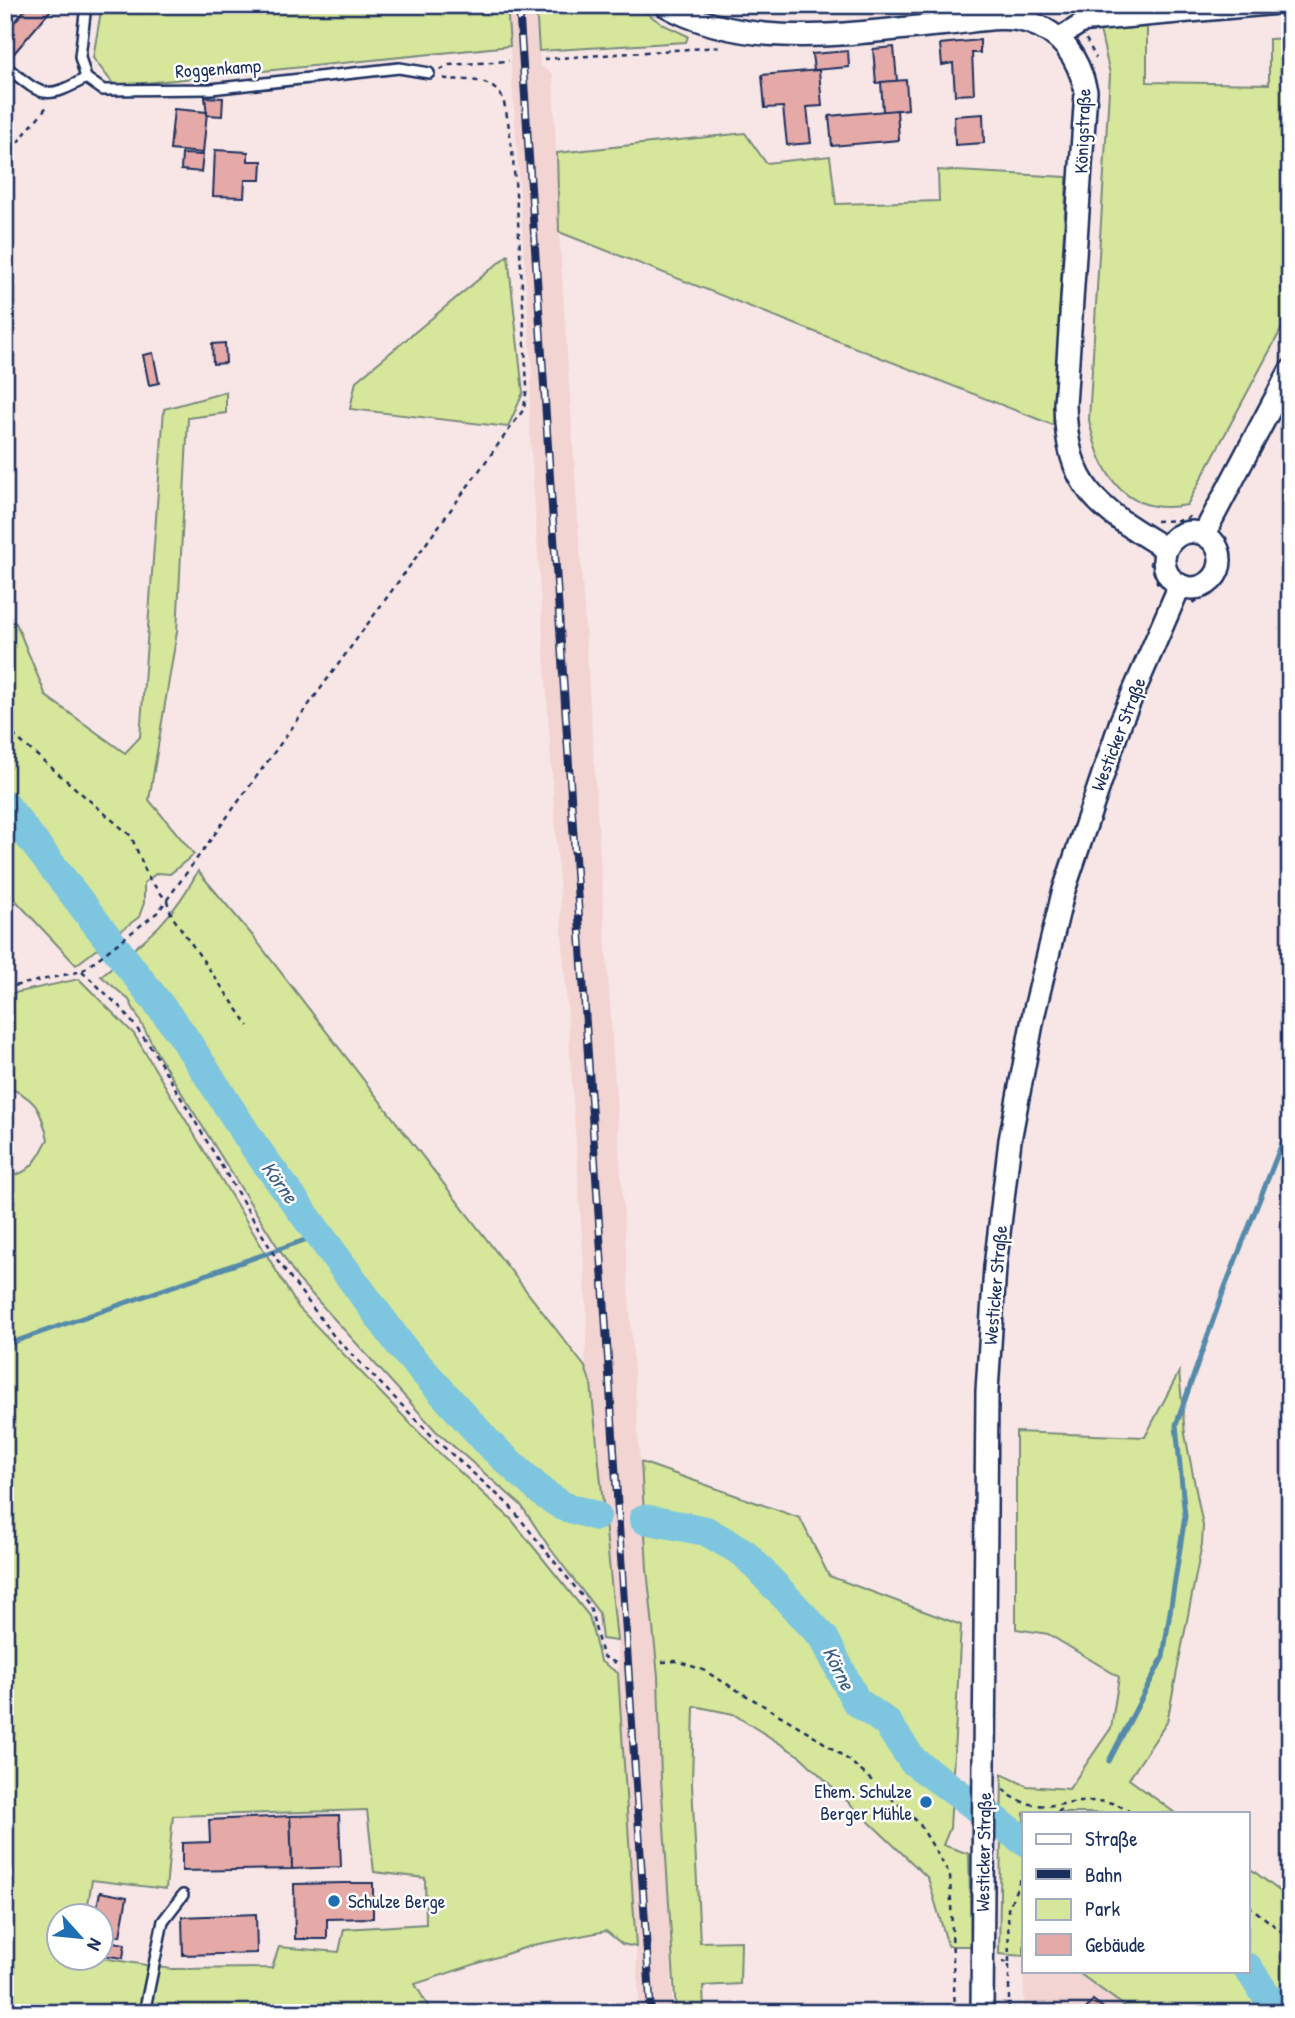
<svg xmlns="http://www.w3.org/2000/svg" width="1295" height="2018" viewBox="0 0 1295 2018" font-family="'Patrick Hand',sans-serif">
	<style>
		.built { fill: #f2d4d2 }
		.green { fill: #d6e69a; stroke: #788a7c; stroke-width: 2; fill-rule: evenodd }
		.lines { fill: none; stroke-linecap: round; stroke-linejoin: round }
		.stream { stroke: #568aab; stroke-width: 5 }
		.river { stroke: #7ec6df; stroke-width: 30 }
		.building { fill: #e5aaa7; stroke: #1b2f5e; stroke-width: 2 }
		.service-casing { stroke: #1b2f5e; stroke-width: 14 }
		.minor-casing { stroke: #1b2f5e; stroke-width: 23 }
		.tertiary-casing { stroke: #1b2f5e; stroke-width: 26 }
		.path { stroke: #1b2f5e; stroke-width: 2.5; stroke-dasharray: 5 5; stroke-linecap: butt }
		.service { stroke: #fff; stroke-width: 9 }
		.minor { stroke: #fff; stroke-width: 18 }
		.tertiary { stroke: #fff; stroke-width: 21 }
		.rail-casing { stroke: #1b2f5e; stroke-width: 8 }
		.rail { stroke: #fff; stroke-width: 5; stroke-dasharray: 16; stroke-linecap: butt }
		.poi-dot { fill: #1f6fb2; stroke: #fff; stroke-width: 2.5 }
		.labels { text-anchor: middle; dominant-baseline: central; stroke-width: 5; stroke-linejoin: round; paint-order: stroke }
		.street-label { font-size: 19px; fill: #1b2f5e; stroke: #fff }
		.poi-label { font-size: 19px; fill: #1b2f5e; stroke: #fff; text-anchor: end }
		.water-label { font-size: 21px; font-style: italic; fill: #395c85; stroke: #fff }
	</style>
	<rect width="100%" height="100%" fill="#f7e6e5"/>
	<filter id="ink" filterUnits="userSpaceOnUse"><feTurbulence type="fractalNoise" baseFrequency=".0143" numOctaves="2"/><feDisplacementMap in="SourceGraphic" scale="14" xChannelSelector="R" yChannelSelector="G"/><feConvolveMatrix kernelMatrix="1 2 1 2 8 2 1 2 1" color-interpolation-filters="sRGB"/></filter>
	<g filter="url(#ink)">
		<!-- built -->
		<g class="built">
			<path d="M507,5H536L540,66L553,74L559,232L647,1569L658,1676L673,2013H640L617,1641L591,1384L585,1367L587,1314L529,418L532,374Z"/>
			<path d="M1022,1956L1024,1971H1076L1134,2013H1025Z"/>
		</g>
		<!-- green -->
		<g class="green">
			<path d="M102,5H507L510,46L115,86L93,58Z"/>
			<path d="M536,5H635L662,24L688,36L686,42L539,51Z"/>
			<path d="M1147,27V82L1269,84V39L1290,38V313L1187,505C1124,517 1100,474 1089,420L1110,74L1100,30Z"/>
			<path d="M745,133L766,163L830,156L836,204L939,201L938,170L1067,177L1053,425L559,232L557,153Z"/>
			<path d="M508,255L523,393L508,427L350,409L356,381Z"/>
			<path d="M226,392V413L188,418L177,632L149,800L194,854L170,874L157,873L144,883V903L139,917L76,965L5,889V620L16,623L46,696L125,753L140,737L164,409Z"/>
			<path d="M198,871L252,935L585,1367L591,1384L617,1641L602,1639L599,1613L549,1547L521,1505L436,1431L297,1278L158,1055L129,1000L101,976C145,940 171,922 198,871Z"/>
			<path d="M79,979L134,1034L298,1307L435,1449L511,1519L589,1616L600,1661L618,1673L636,1947L622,1944L606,1931L533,1945L415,1984L428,2006L423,2013H5V1175C29,1178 39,1157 48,1139C40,1108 36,1098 5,1086V995ZM367,1810L374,1872L425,1878L426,1924L344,1929L339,1952L279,1947L272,1968L171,1969L102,1958H60V1916H86L92,1880L166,1889L173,1816Z"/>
			<path d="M1179,1372L1185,1434L1203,1526L1202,1544L1167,1722L1129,1779L1175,1813H1024V1956L999,1954L1002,1774L1027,1786L1069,1789L1111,1728L1119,1677L1048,1634L1016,1629V1432L1145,1437Z"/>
			<path d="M641,1462L800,1518L829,1576L961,1625L950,1828L943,1845L969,1854L971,1946H948L928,1878L801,1757L733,1714L694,1706L692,1784L700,1942L741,1941L740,1984L703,1986L704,2013H676L661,1779L658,1676L647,1569Z"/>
			<path d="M1248,1867L1290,1899V2013H1134L1076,1971H1248Z"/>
		</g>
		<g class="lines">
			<!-- stream -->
			<g class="stream">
				<path d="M5,1345L319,1235"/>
				<path d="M1109,1761L1163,1657L1185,1516L1176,1425L1225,1287L1290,1123"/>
			</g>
			<!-- river -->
			<g class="river">
				<path d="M5,805L181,1033L254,1146L404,1350L490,1445L544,1494L563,1506L596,1516"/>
				<path d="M644,1519L706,1531L744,1553L824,1638L856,1701L887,1723L913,1761L1024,1841"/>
				<path d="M1248,1968L1278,2013"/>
			</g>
		</g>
		<!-- building -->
		<g class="building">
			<path d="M29,5H55L10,58L5,54V33Z"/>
			<path d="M980,40V53H972L974,94L955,95L953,63L942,65L940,44Z"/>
			<path d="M894,47L897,81L876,83L873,49Z"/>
			<path d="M848,51L849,67L814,70L812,54Z"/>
			<path d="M819,70L822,106L807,107L811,143L787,145L783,107L765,108L762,75Z"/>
			<path d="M906,80L908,109L883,112L881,82Z"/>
			<path d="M205,97L223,98L222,116L207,115Z"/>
			<path d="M174,109L207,112L203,153L170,150Z"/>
			<path d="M897,110L899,140L832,146L829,116Z"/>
			<path d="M983,114L984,143L955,145L954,116Z"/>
			<path d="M215,150L248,152V161H262L261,180H245L244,197L213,196Z"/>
			<path d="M182,154L203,155L201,172L181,170Z"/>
			<path d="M225,343L226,363L213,364L212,344Z"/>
			<path d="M153,353L159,383L149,385L143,355Z"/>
			<path d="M339,1815L341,1867L292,1869L290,1816Z"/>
			<path d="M290,1816L292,1869L182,1871V1843L210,1842L209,1820Z"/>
			<path d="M344,1883H373V1918L327,1919V1939H295L294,1884Z"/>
			<path d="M100,1892L127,1897L120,1936L102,1933V1916H95Z"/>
			<path d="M256,1914L257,1953L183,1955L182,1917Z"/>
			<path d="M102,1940L125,1944L123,1958L102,1955Z"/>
			<path d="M1093,2000L1110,2013H1083Z"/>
		</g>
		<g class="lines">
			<defs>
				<g id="service">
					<path d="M86,5L80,57L86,78L103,90L211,89L399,68L429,73"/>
					<path d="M5,66C42,95 43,102 86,78"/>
					<path d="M144,2013L163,1921L183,1895"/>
				</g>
				<path id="minor" d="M1059,38L1084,22L1273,5"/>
				<g id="tertiary">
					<path d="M665,5C750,53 856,32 948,24C972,22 1004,14 1028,22C1062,33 1078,57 1086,91L1065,405C1067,490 1099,508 1166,549"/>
					<circle cx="1192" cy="560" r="28"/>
					<path d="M1204,534L1290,371"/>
					<path d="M982,2013L987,1391L995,1267L1010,1140L1034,1013L1063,893L1121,721L1180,585"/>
				</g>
			</defs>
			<!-- service casing -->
			<use href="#service" class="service-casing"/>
			<!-- minor casing -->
			<use href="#minor" class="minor-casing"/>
			<!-- tertiary casing -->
			<use href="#tertiary" class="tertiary-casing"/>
			<!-- path -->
			<g class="path">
				<path d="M1086,39L1096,58"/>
				<path d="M544,59L719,47"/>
				<path d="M440,70L449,65L509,61"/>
				<path d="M5,158L49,104"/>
				<path d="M1156,521L1185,520L1193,514"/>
				<path d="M1150,561L1159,588"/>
				<path d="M1193,603C1200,598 1208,596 1214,592C1235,578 1231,556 1225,534"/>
				<path d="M5,728L131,836L149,879L167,901L172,916L249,1026"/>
				<path d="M82,971L124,1011L152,1049L278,1261L333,1335L438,1442L509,1505L590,1606L602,1656L616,1663"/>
				<path d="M5,988L82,971L158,912L524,409L527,386C524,343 517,115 500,94C485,75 460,82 440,78"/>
				<path d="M662,1662L677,1661L703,1670L810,1733L850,1761L919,1823L950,1875L955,2013"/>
				<path d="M1003,1789C1043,1828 1092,1781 1131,1813"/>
				<path d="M1058,1813L1064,1805"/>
				<path d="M1248,1905L1290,1938"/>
				<path d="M1002,1962H1009V2013"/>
				<path d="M1009,1962L1008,1909L1024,1871"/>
			</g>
			<!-- service -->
			<use href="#service" class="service"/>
			<!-- minor -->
			<use href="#minor" class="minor"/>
			<!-- tertiary -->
			<use href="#tertiary" class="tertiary"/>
			<defs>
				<path id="rail" d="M519,5L651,2013"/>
			</defs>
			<!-- rail casing -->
			<use href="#rail" class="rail-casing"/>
			<!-- rail -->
			<use href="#rail" class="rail"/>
		</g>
	</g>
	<!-- markers -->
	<g class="poi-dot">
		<circle cx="926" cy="1802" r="7"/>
		<circle cx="334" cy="1901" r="7"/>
	</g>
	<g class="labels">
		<!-- street labels -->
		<g class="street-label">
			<text transform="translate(218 68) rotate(-4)">Roggenkamp</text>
			<text transform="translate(1082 131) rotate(-88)">Königstraße</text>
			<text transform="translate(1118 734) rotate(-69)">Westicker Straße</text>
			<text transform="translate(995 1285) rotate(-85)">Westicker Straße</text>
			<text transform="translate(983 1852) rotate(-89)">Westicker Straße</text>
		</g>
		<!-- poi labels -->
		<g class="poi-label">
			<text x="912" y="1791">Ehem. Schulze<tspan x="912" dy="22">Berger Mühle</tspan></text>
			<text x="348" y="1901" text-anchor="start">Schulze Berge</text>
		</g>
		<!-- water labels -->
		<g class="water-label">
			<text transform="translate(280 1182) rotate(54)">Körne</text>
			<text transform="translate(839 1668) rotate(63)">Körne</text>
		</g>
	</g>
	<!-- margin -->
	<rect width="1295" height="2018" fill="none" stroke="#fff" stroke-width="28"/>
	<rect x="14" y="14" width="1267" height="1990" fill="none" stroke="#1b2f5e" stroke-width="2.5" filter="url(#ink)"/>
	<!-- legend -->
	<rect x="1022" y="1812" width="228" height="161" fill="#ffffff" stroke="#a4acbf" stroke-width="2"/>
	<rect x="1036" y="1834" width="35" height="10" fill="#ffffff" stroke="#a4acbf" stroke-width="2"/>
	<text x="1085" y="1846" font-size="21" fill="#1b2f5e">Straße</text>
	<rect x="1036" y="1869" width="35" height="10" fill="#1b2f5e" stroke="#a4acbf" stroke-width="2"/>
	<text x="1085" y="1882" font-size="21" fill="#1b2f5e">Bahn</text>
	<rect x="1036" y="1899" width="35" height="21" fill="#d6e69a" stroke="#a4acbf" stroke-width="2"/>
	<text x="1085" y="1916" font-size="21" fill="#1b2f5e">Park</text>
	<rect x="1036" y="1934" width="35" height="21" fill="#e5aaa7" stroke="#a4acbf" stroke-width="2"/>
	<text x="1085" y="1952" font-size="21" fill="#1b2f5e">Gebäude</text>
	<!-- north arrow -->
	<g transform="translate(80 1937) rotate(117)"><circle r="33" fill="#ffffff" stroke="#a4acbf" stroke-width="2"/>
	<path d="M0-5L12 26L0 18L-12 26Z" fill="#1f6fb2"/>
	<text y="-10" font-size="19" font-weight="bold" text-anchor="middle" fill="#1b2f5e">N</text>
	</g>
</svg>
